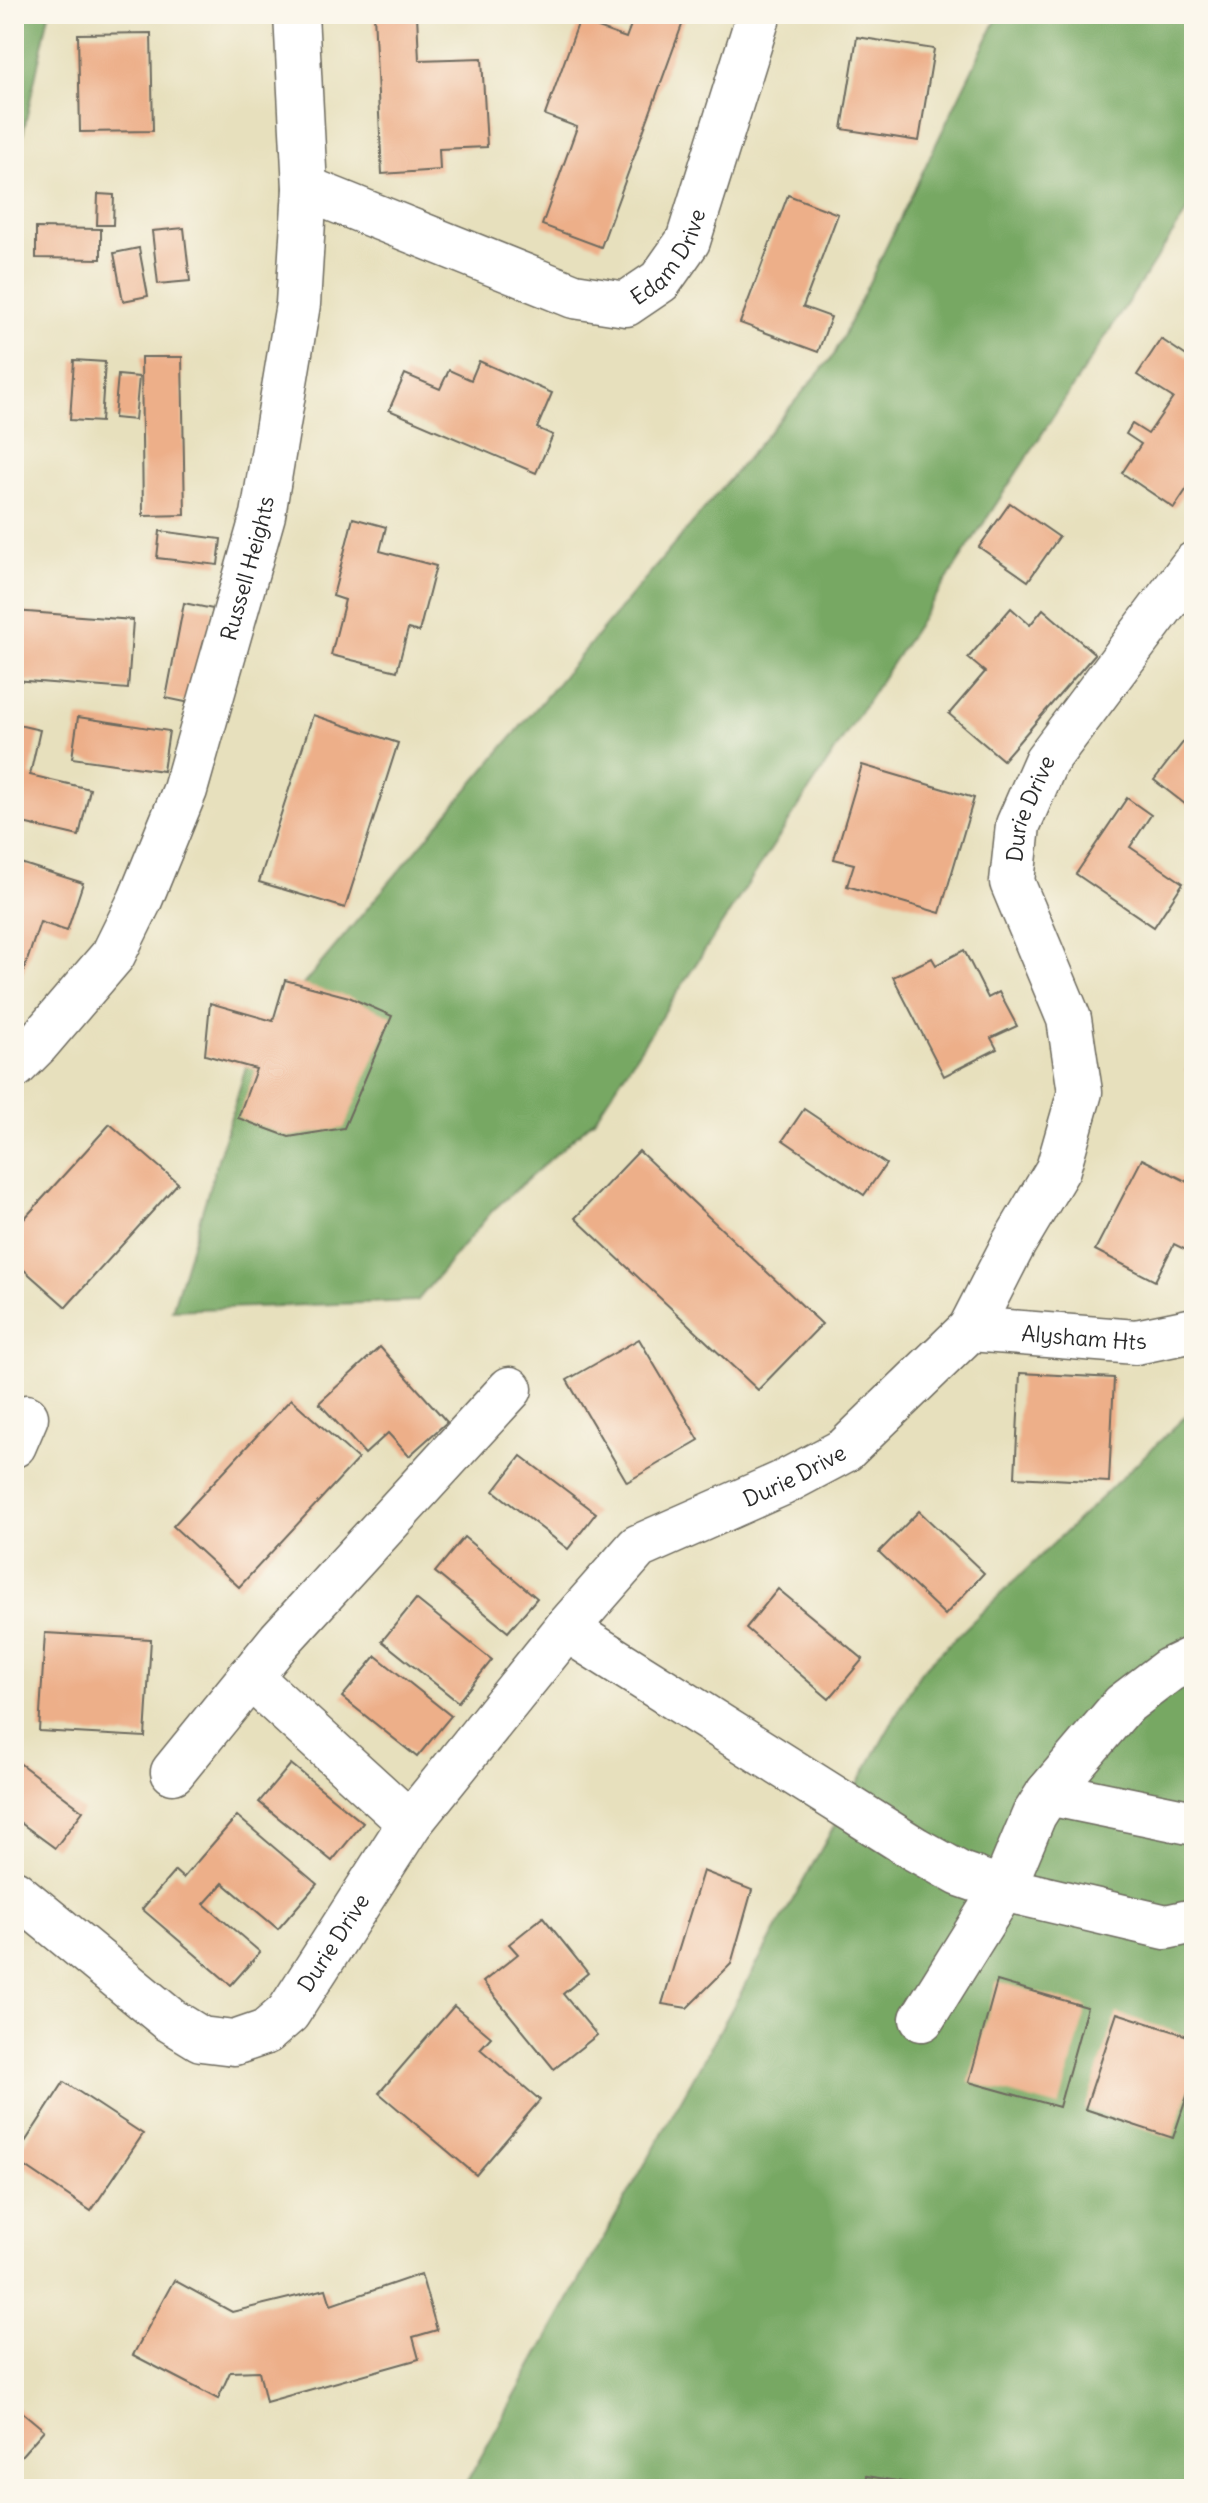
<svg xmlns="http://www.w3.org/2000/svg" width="1208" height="2503" viewBox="0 0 1208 2503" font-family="Delius,sans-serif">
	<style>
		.forest { fill: #77a863; stroke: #516a47; stroke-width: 2 }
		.building { fill: #edaf89 }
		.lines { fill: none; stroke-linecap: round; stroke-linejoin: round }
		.minor-casing { stroke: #6d6a5e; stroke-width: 47 }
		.minor { stroke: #fff; stroke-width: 44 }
		.labels { text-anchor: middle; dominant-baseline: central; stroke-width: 7; stroke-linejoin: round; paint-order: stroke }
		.street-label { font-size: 22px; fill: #2b2b2b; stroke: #fbf7ec }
	</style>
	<rect width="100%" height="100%" fill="#fbf7ec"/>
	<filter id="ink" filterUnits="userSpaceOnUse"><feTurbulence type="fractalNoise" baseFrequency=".0125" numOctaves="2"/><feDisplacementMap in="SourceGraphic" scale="16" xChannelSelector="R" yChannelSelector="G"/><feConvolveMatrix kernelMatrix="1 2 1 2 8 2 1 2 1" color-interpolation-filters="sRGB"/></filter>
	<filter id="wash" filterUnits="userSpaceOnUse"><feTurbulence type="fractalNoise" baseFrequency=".006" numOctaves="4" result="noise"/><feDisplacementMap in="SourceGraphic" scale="32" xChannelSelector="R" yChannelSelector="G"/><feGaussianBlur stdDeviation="1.8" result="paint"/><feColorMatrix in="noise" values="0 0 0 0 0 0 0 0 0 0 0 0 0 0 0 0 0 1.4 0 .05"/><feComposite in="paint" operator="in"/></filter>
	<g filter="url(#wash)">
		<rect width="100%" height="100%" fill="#e7e0bd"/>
		<!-- forest -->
		<g class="forest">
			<path d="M14,14H49L14,175Z"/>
			<path d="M999,14H1194V201L594,1120L492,1211L417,1301L172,1310L253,1044L834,355Z"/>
			<path d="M1194,1408V2489H463L921,1671Z"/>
		</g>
		<g id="blocks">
			<!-- building -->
			<g class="building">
				<path d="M374,14H417L419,60L482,58L487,147L439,149L440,170L382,174Z"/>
				<path d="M635,14H686L601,247L542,225L577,127L545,115L579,21L626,38Z"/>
				<path d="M151,33L153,131L80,132L78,34Z"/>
				<path d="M857,37L934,49L919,141L842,129Z"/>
				<path d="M98,194L114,195L113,225H97Z"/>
				<path d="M788,195L838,214L803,307L831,317L818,352L740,323Z"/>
				<path d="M36,228L101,229V259L36,258Z"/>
				<path d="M184,228L190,281L158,284L152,231Z"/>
				<path d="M139,248L148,296L123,301L114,253Z"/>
				<path d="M1161,339L1194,361V478L1174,508L1122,473L1141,444L1126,434L1132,424L1148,434L1173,398L1137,375Z"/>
				<path d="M141,357H182L185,515L143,516Z"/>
				<path d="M74,360L105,362L101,422L70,420Z"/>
				<path d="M479,361L552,393L537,428L553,435L536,473L389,410L405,374L440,389L449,370L471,380Z"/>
				<path d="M118,375L139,377L135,420L114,418Z"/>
				<path d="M1010,503L1059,537L1028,581L979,547Z"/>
				<path d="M353,518L386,527L380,551L436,566L419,632L408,629L397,671L331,655L345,600L333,596Z"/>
				<path d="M160,531L221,539L218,565L157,558Z"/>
				<path d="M184,603L213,609L195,704L166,698Z"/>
				<path d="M1011,608L1030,625L1043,609L1095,654L1003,760L949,714L985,672L968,658Z"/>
				<path d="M14,611L133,620L128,689L14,680Z"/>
				<path d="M313,715L398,743L345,908L259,882Z"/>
				<path d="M78,717L169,731L163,771L72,758Z"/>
				<path d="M14,724L40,730L30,775L90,789L79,836L14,821Z"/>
				<path d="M1188,736L1194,741V811L1154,780Z"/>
				<path d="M862,765L974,798L940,913L847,886L854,864L834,859Z"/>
				<path d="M1127,798L1151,815L1130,847L1183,883L1154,927L1076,874Z"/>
				<path d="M14,861L83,883L67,931L40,922L15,997Z"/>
				<path d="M964,950L988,998L999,992L1017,1026L991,1038L997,1049L944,1076L893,977L932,958L936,965Z"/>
				<path d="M285,980L349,997L392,1016L344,1128L289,1137L238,1118L256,1069L205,1055L210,1003L273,1021Z"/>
				<path d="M1194,1055V1076L1185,1071Z"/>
				<path d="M804,1109L886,1164L864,1195L783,1140Z"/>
				<path d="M110,1124L178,1183L66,1307L14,1261V1230Z"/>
				<path d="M639,1151L822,1324L758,1390L575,1218Z"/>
				<path d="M1142,1159L1194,1185V1254L1174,1244L1155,1281L1095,1250Z"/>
				<path d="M639,1339L699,1440L627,1482L567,1380Z"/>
				<path d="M380,1347L447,1422L409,1456L388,1433L365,1454L319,1403Z"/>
				<path d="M1020,1373L1114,1378L1109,1482L1015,1477Z"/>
				<path d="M291,1399L358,1459L239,1587L173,1526Z"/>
				<path d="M521,1456L596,1513L568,1549L494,1491Z"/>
				<path d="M919,1511L984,1573L945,1615L879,1552Z"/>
				<path d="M464,1537L537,1598L508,1632L435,1572Z"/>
				<path d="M778,1589L863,1659L829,1699L746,1628Z"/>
				<path d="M416,1599L492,1660L458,1702L382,1641Z"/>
				<path d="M45,1633L151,1639L145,1737L39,1731Z"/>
				<path d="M376,1656L451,1716L417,1757L342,1697Z"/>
				<path d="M14,1759L83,1811L55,1848L14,1818Z"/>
				<path d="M291,1764L363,1823L332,1861L259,1802Z"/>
				<path d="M237,1816L317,1884L278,1929L223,1883L204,1904L260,1952L231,1985L142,1909L175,1871L183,1878Z"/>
				<path d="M703,1871L752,1890L731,1964L687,2008L662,2004Z"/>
				<path d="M543,1917L588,1973L563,1994L597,2035L554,2069L483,1982L518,1954L509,1944Z"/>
				<path d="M997,1981L1087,2007L1059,2107L969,2082Z"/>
				<path d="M454,2006L491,2037L480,2049L540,2100L476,2175L379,2093Z"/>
				<path d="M1117,2013L1194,2038V2075L1173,2138L1085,2109Z"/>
				<path d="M64,2082L143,2134L91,2211L14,2159Z"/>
				<path d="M421,2274L437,2330L413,2337L419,2359L266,2402L259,2371L230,2372L218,2399L133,2355L174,2280L232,2312L326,2289L331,2305Z"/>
				<path d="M14,2405L44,2430L14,2464Z"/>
				<path d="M867,2476L915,2484L914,2489H865Z"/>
			</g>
		</g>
	</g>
	<g filter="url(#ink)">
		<use href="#blocks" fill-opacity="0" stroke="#6d6a5e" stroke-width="2"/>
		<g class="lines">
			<defs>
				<g id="minor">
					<path id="s1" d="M305,188L574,296L626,304L660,281L688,241L759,14"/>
					<path id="s2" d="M14,1067L37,1044L113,955L140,900L185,790L263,515L298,304L305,188L296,14"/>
					<path id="s3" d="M970,1329L1136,1342L1194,1330"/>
					<path d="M14,1445L26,1417"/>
					<path d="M566,1629L915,1849L960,1874L1003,1889L1166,1927L1194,1921"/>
					<path d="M250,1677L410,1823"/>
					<path d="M173,1772L280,1640L510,1389"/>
					<path d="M1048,1793L1194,1823"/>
					<path id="s4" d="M14,1892L170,2020L201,2039L234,2043L266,2032L288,2013L410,1823L566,1629L638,1547L783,1483L845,1450L970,1329L1014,1243L1058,1169L1080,1092L1069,1019L1012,882L1018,825L1046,761L1194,564"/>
					<path d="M922,2019L1003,1889L1034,1815L1048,1793L1123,1705L1169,1670L1194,1658"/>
				</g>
			</defs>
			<!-- minor casing -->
			<use href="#minor" class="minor-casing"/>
			<!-- minor -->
			<use href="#minor" class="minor"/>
		</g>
	</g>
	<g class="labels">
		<!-- street labels -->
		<g class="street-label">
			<text stroke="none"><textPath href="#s1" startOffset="408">Edam Drive</textPath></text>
			<text stroke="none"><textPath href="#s2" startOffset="560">Russell Heights</textPath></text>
			<text stroke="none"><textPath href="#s4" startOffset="1882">Durie Drive</textPath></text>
			<text stroke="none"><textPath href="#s3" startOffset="114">Alysham Hts</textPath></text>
			<text stroke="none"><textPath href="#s4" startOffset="1090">Durie Drive</textPath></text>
			<text stroke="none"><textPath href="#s4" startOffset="418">Durie Drive</textPath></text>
		</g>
	</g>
	<!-- margin -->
	<rect width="1208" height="2503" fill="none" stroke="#fbf7ec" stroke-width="48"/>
</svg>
